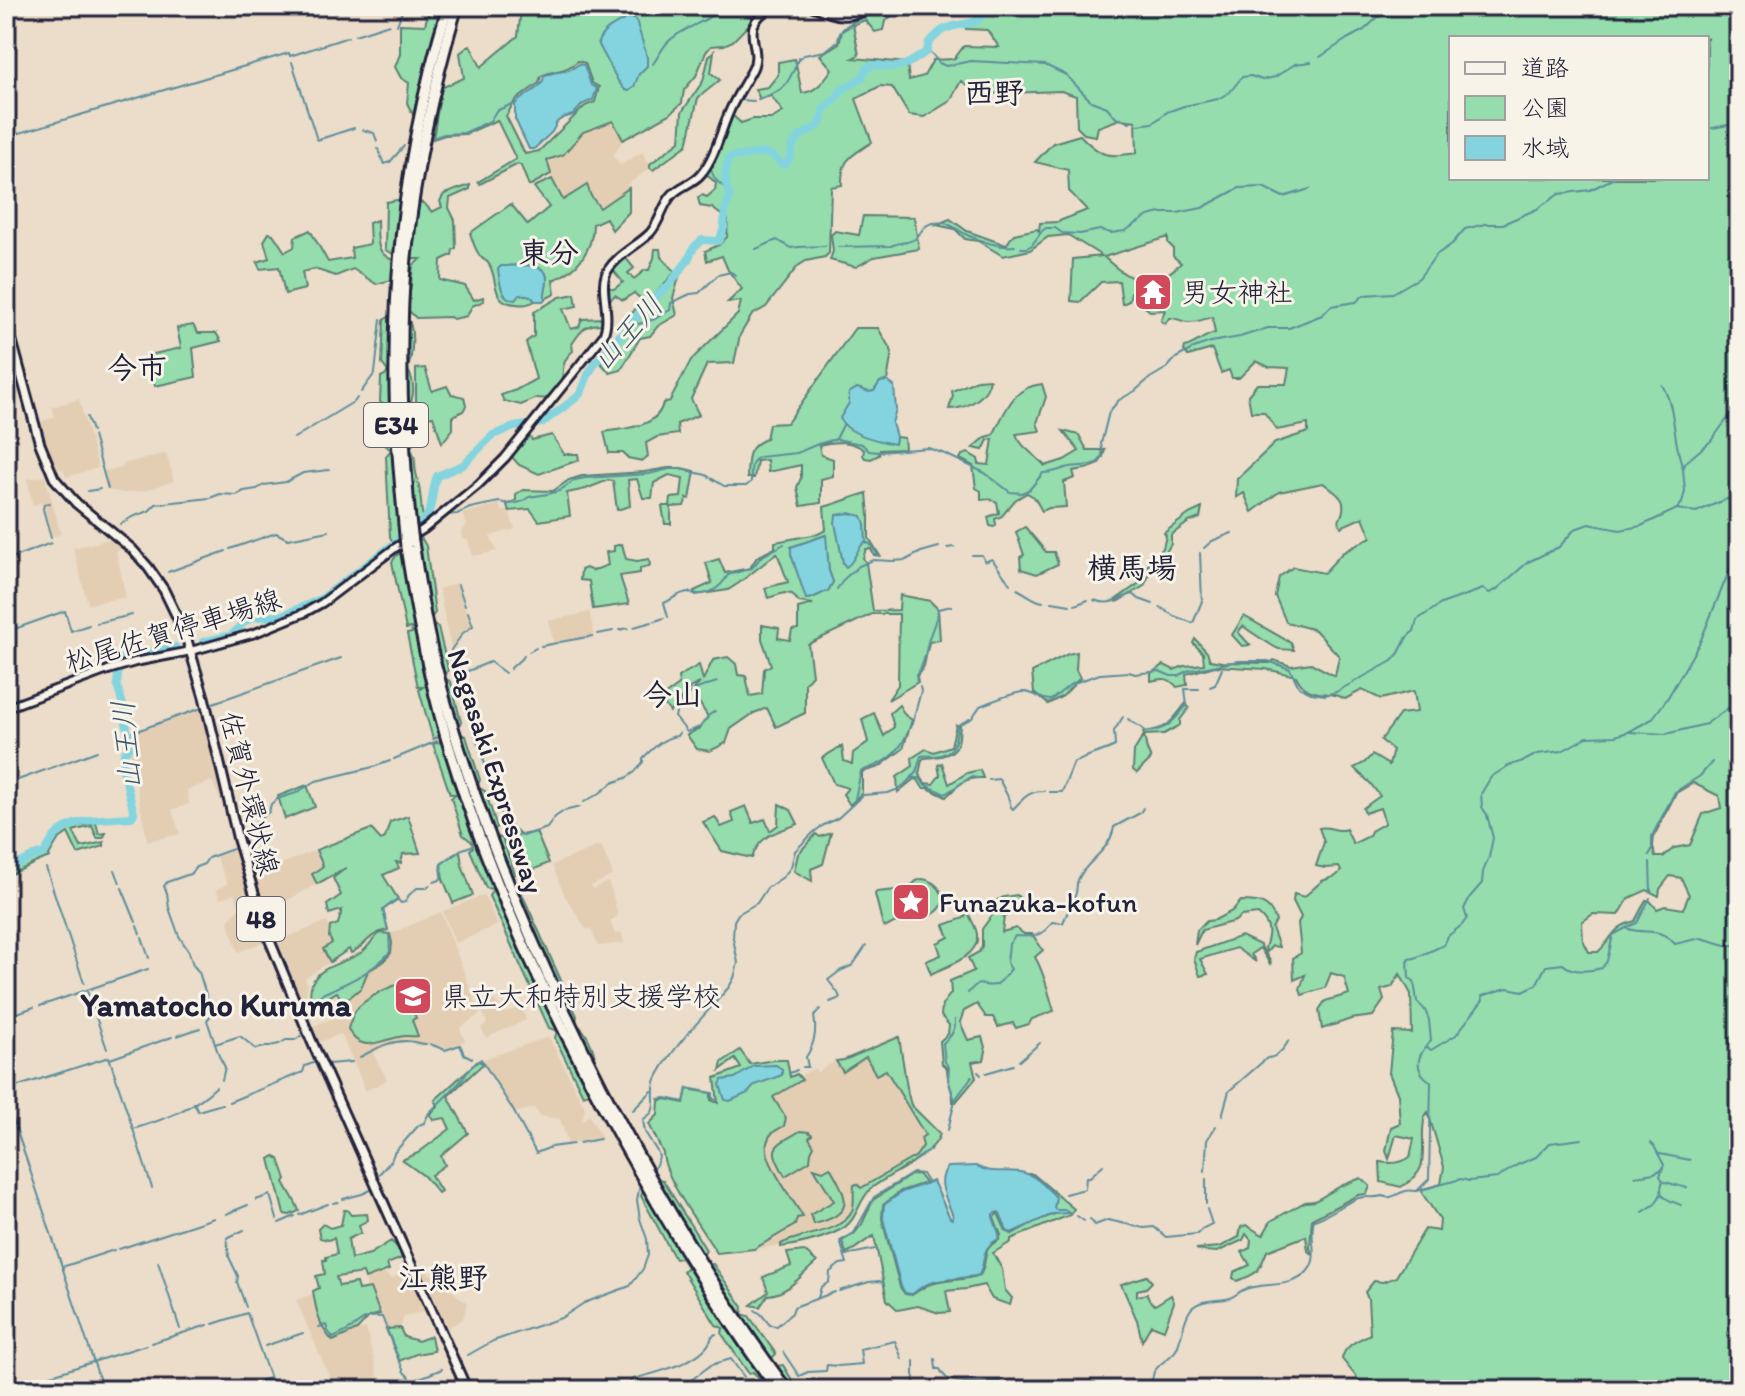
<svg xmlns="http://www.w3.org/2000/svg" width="1745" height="1396" viewBox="0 0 1745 1396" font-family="Itim,'Klee One',sans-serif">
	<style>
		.built { fill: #e3ceb4 }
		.green { fill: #95ddac; stroke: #5c8074; stroke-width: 2; fill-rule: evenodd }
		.water { fill: #84d4df; stroke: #5d8d9d; stroke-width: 2 }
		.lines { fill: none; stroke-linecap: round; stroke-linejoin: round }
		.stream { stroke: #5d8d9d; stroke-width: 2 }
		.river { stroke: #84d4df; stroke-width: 8 }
		.secondary-casing { stroke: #22223b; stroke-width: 12 }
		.primary-casing { stroke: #22223b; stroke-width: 13 }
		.motorway-casing { stroke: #22223b; stroke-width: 15 }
		.secondary { stroke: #f7f3e8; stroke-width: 6 }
		.primary { stroke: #f7f3e8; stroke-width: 7 }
		.motorway { stroke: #f7f3e8; stroke-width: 9 }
		.motorway-bridge-casing { stroke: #22223b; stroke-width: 15; stroke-linecap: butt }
		.motorway-bridge { stroke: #f7f3e8; stroke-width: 9 }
		.labels { text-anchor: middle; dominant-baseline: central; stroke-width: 6; stroke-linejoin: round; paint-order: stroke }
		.shield { fill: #f7f3e8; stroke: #62616f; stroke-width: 2 }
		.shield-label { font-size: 26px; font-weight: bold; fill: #22223b }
		.poi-label { font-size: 28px; fill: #22223b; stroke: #f7f3e8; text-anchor: start }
		.street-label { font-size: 28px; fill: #22223b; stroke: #f7f3e8 }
		.neighbourhood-label { font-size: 30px; font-weight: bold; fill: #22223b; stroke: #f7f3e8 }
		.water-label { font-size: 30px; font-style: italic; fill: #3f576c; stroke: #f7f3e8 }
		.quarter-label { font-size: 32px; font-weight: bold; fill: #22223b; stroke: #f7f3e8 }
	</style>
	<rect width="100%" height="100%" fill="#ebddc9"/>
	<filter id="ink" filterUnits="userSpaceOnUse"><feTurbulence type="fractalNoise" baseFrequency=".0125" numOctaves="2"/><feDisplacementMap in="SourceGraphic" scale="16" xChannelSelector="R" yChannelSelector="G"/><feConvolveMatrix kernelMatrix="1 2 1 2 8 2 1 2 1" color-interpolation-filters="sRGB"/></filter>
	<g filter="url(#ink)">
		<!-- built -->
		<g class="built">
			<path d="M613,121L623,140L613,156L620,165L642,152L650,164V168L627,185L629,188L600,208L591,196L563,201L552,179L547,160L563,155L583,132Z"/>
			<path d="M79,399L98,468L66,477L63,469L56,470L50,456L40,422L55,417L52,407Z"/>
			<path d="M166,453L174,481L143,491L124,493L108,490L103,471L122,468L123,464Z"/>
			<path d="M45,476L61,534L51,537L44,505L41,503L33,505L27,479Z"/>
			<path d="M499,504L501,511H509L515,529L490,536L497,551L473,556L468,540L463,539L461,532L467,525L462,514Z"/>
			<path d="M111,539L123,548L116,551L126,597L88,604L73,548Z"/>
			<path d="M456,583L472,625L462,632L451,649L439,589Z"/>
			<path d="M590,612L594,635L554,643L548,621Z"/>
			<path d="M201,710L223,799L221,801L212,781L187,790L189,804L172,810L180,834L147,841L130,752L133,749L131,734Z"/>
			<path d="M601,845L613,875L591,886L592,889L608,882L612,892L618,916L610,921L615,934L622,933L624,943L598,946L591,929H586L565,896L552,865Z"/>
			<path d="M235,850L264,942L238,952L228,921L240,907L234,894L220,899L216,889L228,884L216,857Z"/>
			<path d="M316,850L323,866L312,874L317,884L265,913L253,875Z"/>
			<path d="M484,895L498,925L455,943L443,911Z"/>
			<path d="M441,912L480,1014L460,1028L465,1041L445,1049L431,1045L417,1046L410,1042L389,1044L373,1053L387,1080L366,1091L341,1034L319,1042L313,1026L333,1018L330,1009L343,1003L361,988L368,971L381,963L391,953L392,943L390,934Z"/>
			<path d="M326,922L330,927L329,937L333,943L323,950L330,962L305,978L308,984L306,995L300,997L286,961L276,941Z"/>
			<path d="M494,1000L506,1013L522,1007L526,1020L486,1038L481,1028L487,1023L479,1002Z"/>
			<path d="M549,1037L585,1108L582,1121L589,1115L602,1138L568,1143L560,1119L540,1116L534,1108L513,1113L484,1063L483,1059Z"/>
			<path d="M866,1057L885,1069L902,1096L908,1095L912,1105L940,1134L938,1142L922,1157L901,1168L870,1189L861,1199L853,1220L844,1229L806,1243L717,1253L671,1178L689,1181L714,1149L797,1074L800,1076L815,1068L817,1072L836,1061L843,1072Z"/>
			<path d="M418,1264L467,1303L463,1319L448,1328Z"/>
			<path d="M409,1270L426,1311L404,1316L400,1328L386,1329L370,1288H367L365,1279L383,1272L391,1279Z"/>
			<path d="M313,1294L318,1320L324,1325L329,1338L333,1341L357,1330L366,1328L380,1384L362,1390H335L296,1300Z"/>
		</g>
		<!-- green -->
		<g class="green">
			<path d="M430,6H441L413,115L407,103L409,83L401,78L395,67L400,54V24L425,25Z"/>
			<path d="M525,6H551L564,11V6H767L733,41L724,45L711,46L706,52L696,76L684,90L682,103L670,114L623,140L613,121L583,132L563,155L547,160L551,174L529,186L521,166L518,164L480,184L478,182L516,159L497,120L466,134L445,135L433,139L441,88L464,78L460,53L470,45L481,67L518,36L521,9ZM578,61L585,63L592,83L599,87L595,102L585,106L539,151L525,154L506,116L515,101L539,83L541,76C556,69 565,73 578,61Z"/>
			<path d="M880,6H899L894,14L885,21L883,30L875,32L865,20L853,25L859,55L853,58L907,63L909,80L924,76L933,60L954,59L964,46L999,47L987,30L966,29L964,22L976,18L979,6H1739V1390H1362V1384L1342,1359C1344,1345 1359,1340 1370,1334L1368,1299L1365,1292L1374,1281L1383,1282L1396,1277L1425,1229L1439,1231L1440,1220L1422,1193L1423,1189L1441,1184L1444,1167L1428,1112C1423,1118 1424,1122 1423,1130C1422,1158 1429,1171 1401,1187L1381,1182L1380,1162C1391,1164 1401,1164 1410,1157L1414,1139L1396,1135L1389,1159L1386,1151L1391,1127L1400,1123L1398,1095L1389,1073L1393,1032L1412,1033L1411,994L1400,974L1392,987L1381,990L1384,1000L1373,1016L1351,1019L1322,1029L1319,1010L1325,1001L1349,994L1344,977L1331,973L1325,988L1302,995L1300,989L1305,975L1294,980L1293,958L1301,953L1298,923L1301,917L1293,901L1294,894L1304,897L1322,881L1336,876L1341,871L1339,867L1325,868L1316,866L1324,842L1319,828C1329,825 1337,833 1346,829L1353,844L1369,836L1371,831L1385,823L1380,808L1365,813L1363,808L1380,796L1370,783L1354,768L1364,763L1372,755L1389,765L1393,750L1381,740L1400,714L1417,712L1414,691L1381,699L1362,690L1345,699C1326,688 1308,701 1296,676L1266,669L1215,666L1186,674L1187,685L1177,687C1168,677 1164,678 1151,681V673L1164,665L1174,670L1184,666L1204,664L1203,653L1193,643L1195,639L1207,652L1210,660L1222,662L1270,663L1274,660L1291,666L1311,663L1335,676L1339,656L1315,630L1286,622L1275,596L1279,577L1293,567L1324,573L1342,553L1371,537L1363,517L1341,527L1339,521C1350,500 1339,495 1323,483L1279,492L1252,512L1244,493L1236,498L1237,479L1275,443L1308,432V424L1277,430L1264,412H1251L1248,395L1257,384H1286L1289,368L1269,367L1256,361L1239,378H1232L1229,370L1221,373L1212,349L1188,356L1184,351L1185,347C1196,344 1203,336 1215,333L1212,317C1204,319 1195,323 1187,322C1179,321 1176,317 1169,318L1165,324L1161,321L1165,310L1150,311L1141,304C1152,299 1162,299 1172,291L1168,285H1158L1155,292L1140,299L1139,293L1131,292L1129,301L1122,304L1119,281L1101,282L1080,302L1071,301L1073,259L1102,256L1068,235L1048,237L1030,250L1003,256L978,241L965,239L955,229L936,225L950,219L967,231L1006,245L1014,234L1037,229L1039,231L1040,223L1057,222L1087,210L1069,191L1068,170L1035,162L1053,143L1080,135C1102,158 1107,157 1137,153L1136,121L1120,119L1098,127L1096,136L1084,134L1077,127L1076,96L1061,91L981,94L961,81L950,101L924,117L909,115L892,87L880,86L856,99L872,142C852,156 841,158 842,185L831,187L829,253L825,257L806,261L798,266L766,307L752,315L740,335L734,363L707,364L691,399L699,415L677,424L678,434L657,437L646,443L648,456L642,461L628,458L623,453H609L604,432C625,428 658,428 663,403L670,401L691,360L738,314L741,301L728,302L742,289L728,270L722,256L707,261L705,251L719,245L727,237L728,220L712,208L700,206L698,198L702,195L707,197L715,190L716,183L707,175L708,169L713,168L714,159L732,115L741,123L753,119H771L783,112L771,96L760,99L755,89L768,87L778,75V62L795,59L802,93C817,92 824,80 832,69L820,55L839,43L842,31L852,25L853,17L867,14ZM1451,38H1707V178H1451ZM1168,237V243L1173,248V256L1181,263C1151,292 1131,283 1104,257ZM1693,783L1719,796L1721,808L1703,814L1690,845L1674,848L1663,857H1655L1653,846L1654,836L1676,793ZM1670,876L1681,878L1689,895L1683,909L1665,906L1657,909L1650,901L1646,900L1635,921C1610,928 1614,938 1598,952H1589L1583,940L1582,922L1593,914L1619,915L1629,898L1647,890L1659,896L1660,889Z"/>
			<path d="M714,51L711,73L720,80L698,98L687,145L653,170L650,168V164L680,141L682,112L703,81L709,56Z"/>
			<path d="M552,179L563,200L587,185L591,196L600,208L629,188V212L612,230L606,218L593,224C593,250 577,271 553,280L555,294L545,299C544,291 547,288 547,280C548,260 514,266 501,266L499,269L520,295C527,294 531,295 535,301C528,305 524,305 516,304C491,303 498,281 490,266C486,258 486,263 481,257C475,251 473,241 470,233L511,204L528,225L549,207L534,187Z"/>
			<path d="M470,185V189L450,198L449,208L455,220L456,248L453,250L452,255L441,260L440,280L465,286L474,300L483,297L484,301L472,306L467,316L453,319L450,317L416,318L408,310L413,265L421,259H411L418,201L425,204L432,212L442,207L440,201L444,194Z"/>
			<path d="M402,199L395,255L385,250L386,202Z"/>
			<path d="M863,216L914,217L919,249L874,257L856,267L830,260L833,251L831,235L835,231L859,235Z"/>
			<path d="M377,220C378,238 374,253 393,260L392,280L376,284L353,269L336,276L314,269L302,272L305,289L285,294L279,267L260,269L257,262L269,258L264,241L269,233L273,234L285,252L294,247L295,237L310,230L328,262L352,258L351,248L370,244L369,223Z"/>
			<path d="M655,249H660L661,257L675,272L630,322L627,320L642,300L634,293L623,300L615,295L610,300L608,287L614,289L623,282L613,270L625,257L634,268L628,273L634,279L645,270H649L654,258Z"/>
			<path d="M680,274L673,298L677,315L658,326L650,336L640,338L621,370L610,373L599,361Z"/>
			<path d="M575,294L577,306L563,309L571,329L579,327L582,319L603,318V324C585,324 582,329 572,344L573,351C564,358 562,369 563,379L549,399L537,398L521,405L504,401L501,395L516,390L536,379L526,342L534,336V312L560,297Z"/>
			<path d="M390,316C389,387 393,456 399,527L414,518C408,451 405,384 407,317C415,327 413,358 407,369C415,380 415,397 408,408L412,413L415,442L410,448C417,457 414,463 416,473C420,486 421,499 422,513L424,518L393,542L390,537L386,456L391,450L384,444L383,414L388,408L380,402L381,377L387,374V370L382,364L384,320Z"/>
			<path d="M193,325L198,333H216L221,341L193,348L196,377L155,386L149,355L181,348L177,328Z"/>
			<path d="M855,328H878L892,352L887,381L880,382L874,391L869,392L857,388L849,393V403L895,443L896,437L904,438L905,449L880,450L879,455L871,459L865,458L863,455L864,450C852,440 833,441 819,445L821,455L833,459V476L821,479V503L801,506L797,487L801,478V465L768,472L767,460L757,461L754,478H747C748,458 746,447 766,439L769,424L787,423Z"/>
			<path d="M425,368L432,391L447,386L451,394L464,397L466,406L463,411L453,416V429L442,443L433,416L416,419V369Z"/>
			<path d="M990,379C988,397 967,409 949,409L953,396L952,391L977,380Z"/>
			<path d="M1042,384L1046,397L1037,423L1040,431L1016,434C1021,448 1035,454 1045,466L1064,460L1079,451L1063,431L1079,435L1087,450H1105C1101,469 1090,468 1073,471L1075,478L1064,482L1066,507L1049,508L1042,511L1034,497L1027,493L1015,500L1002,516L995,519L996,525L994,527L990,526L988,517L999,513L997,502L990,499L981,500V491L976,488L973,466L960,459L962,455L968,453L978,459L979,464L989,465L993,439L988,440L983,450L973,448L986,437L993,435C1006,411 1012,387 1042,384Z"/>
			<path d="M529,435L532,440L552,435L564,454H578L579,460L539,474L519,465L511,456Z"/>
			<path d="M668,468H681L695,471L690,499L687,498L684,506L671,507V524H665L662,506H670L671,498L681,497L683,478L669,475L654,483L652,498H643L637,479L628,480L630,506L617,510L613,481L608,480L586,489L567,493L570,516L539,521L530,509L509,511L507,505L516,500V494L523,490L553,491L569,480L582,476L644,472Z"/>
			<path d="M867,493L869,516V538L880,556L874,555L871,549H866L863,558L866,563L873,611L899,610L900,595L930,601L938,609L940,640L929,642L924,666L917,676L918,682L888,700L898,685L899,614H872L808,644L812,675L805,683V713L776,727L767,708L754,713L731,729L726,743L710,751L697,749L687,735L700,728L708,717L692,691L700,683L691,687L670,712L660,699L679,685L678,677L699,665L703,680L713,660L728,657L736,664L738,675L746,676L750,696L762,694L764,669L771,665L762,639V625L779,628L778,638L790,640L792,630L798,629V608L813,604L799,602L792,594L784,593L768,598L765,588L788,582L777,553L739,583L728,590L696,595L694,591L712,583L706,563L719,559L725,573L750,568L757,557L775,548V542L818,534L826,530L824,507C839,503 852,497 867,493ZM825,535L829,571L833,582L828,591C820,593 815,599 807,599L791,554V547Z"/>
			<path d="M1202,508L1200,518L1189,522L1171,535V544L1162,559L1172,562L1173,566L1154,565L1144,586L1117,602L1114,601L1138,584L1148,565L1163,548L1166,536L1164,533L1189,514Z"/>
			<path d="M1025,527L1046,552H1054L1058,564L1037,574L1021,569L1020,557L1024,555L1016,532Z"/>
			<path d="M422,539L426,546L435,613L431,618L433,625L438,627L448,669L445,678L451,682L461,722L458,728L460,734L466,736L480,780L477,787L485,791L497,827L494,831L496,837L502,838L515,874L512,881L518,885L577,1016L576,1024C587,1030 598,1056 595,1069L552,978L483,811L443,681L429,616L417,540Z"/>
			<path d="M622,544L626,559L637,561L649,559L650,566L640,568V573L620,576L629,604L593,609L589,581L580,580L581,570L586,568L592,571L608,565L606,552L614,551V546Z"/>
			<path d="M401,552C417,651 441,748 476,842C509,928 550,1010 589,1093L583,1095L555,1038L557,1031L549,1028L489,896L493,889L486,888L470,850L473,847L472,842L463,835L451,798L457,794H450L433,744L440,742L439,737L433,739L419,690L423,687H418L407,634L412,633L411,628L406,629L392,562L396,556Z"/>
			<path d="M1244,616L1291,643L1294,650C1293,650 1281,649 1279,649C1273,647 1248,630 1243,626L1238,632L1250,645L1242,646L1232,635Z"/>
			<path d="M1077,652L1076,670L1080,678L1063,696L1048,704L1034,693L1032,672L1068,654Z"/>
			<path d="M1186,703L1189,708L1180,720V725L1164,734L1144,735L1147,750L1151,759L1137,773L1133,770L1134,751L1144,735L1143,732C1169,729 1170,723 1186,703Z"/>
			<path d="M899,705L905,715L912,720L903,749L879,767L862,772V793L850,805L843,794L848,788L834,784L822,758L842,746L844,761L852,764L853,753L868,742L862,719L874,713L884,736L894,727L890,713Z"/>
			<path d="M956,725L960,726C959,732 960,742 956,747C951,756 934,758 924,758L922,760L919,774L925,783L933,784L940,775L938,765L942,763L949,784L967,773L980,770L983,778C965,777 959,784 946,797L928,788H923L918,780L914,779L898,792L897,777L913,766L912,758L926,749L934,752L951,746Z"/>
			<path d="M489,770L507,822L521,835L536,832L549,863L523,874L486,771Z"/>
			<path d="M307,785L315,807L285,819L278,796Z"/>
			<path d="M779,804L791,810L798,824C777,832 760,834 752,858L722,851L703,822L715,817L721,827L734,822L731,812L746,806L753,823L765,819L770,831L778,825Z"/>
			<path d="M408,816L420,853L403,854L401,863L396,862L399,868L383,875L398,899L383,910L388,930C369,933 366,946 351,953L349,949L330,962L323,949L332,943L329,937L330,927L338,924L342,910L329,914L327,905L341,895L333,878L346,868L317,884L312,874L323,866L316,850L371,829L381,840L385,838L390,822Z"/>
			<path d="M96,823L99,834L106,833L103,838H97L92,826L73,831L81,847L104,842V846L78,854L68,833L58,840L49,855L50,857C34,862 21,871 6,876V872L14,869L33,858L44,855L56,838L70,827Z"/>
			<path d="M831,833L823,864L811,869L812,881L794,871L798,854L816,834L820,837Z"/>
			<path d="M460,851L462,865L473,895L453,903L443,879L441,864Z"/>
			<path d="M922,879C941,881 952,904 933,914C925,919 922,914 915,915C906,915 893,924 886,927L883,926L875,894L876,892L908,889L916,881Z"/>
			<path d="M1017,895L1021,900L1022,908L1004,917L1002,932L1016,928L1024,934H1032L1043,950L1035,957C1045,974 1048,992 1054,1011L1032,1019L1029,1024L1016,1028L1013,1023L998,1027L993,1017H986L977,1004L964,1011L960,1022L968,1040L982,1037L986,1051L984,1060L972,1062L976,1078L956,1102H953C953,1089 947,1083 947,1068L942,1064L940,1041L948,1034L949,1025L941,1016L942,1005L951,993L950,981L974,971L968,958L979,952L982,946V929L993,914L989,904L1004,897Z"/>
			<path d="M1241,901C1259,901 1269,902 1276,921L1272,928L1279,947L1272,946L1267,952L1265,948C1270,933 1271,925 1258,914L1241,916L1235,921L1202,930L1195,945L1197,930L1207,921L1215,920L1232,911Z"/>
			<path d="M968,911C970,920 977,927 977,935C980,956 947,966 931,974L926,961L941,955L937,943L949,937L944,925L964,918Z"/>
			<path d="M381,933L390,934L392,943L391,953L382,963L368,971L361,988L343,1003L337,992L309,1009C311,1001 309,990 312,983C320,965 349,962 362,952C370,946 372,938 381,933Z"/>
			<path d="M1241,936L1260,945L1271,962L1270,964L1260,948L1251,954L1256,962L1236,948L1200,959L1208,974L1200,976L1194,959L1196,952Z"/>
			<path d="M402,984L416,1018L412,1020L418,1036C412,1037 406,1035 399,1037C378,1041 360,1054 348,1029C350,1022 352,1016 356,1010C363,1000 390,985 402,984Z"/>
			<path d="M899,1037L908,1094L911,1105L940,1134C933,1157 892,1172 873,1187C858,1198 858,1222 840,1230C821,1240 801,1244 781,1247V1244C801,1233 843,1233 852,1211C855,1204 853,1192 854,1185L857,1184L861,1188L916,1156L923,1146L921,1138L925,1135L886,1070L876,1075L866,1057L843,1072L836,1061L844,1060Z"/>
			<path d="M740,1050L750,1064L774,1060H787L790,1077L797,1074L802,1080L773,1097L786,1118L784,1126C775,1131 769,1133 767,1143C763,1161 794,1201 803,1217L797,1218L795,1225L754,1249L717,1253C702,1230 664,1178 663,1153L649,1124L658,1115L659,1101L666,1099L684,1103L687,1089L711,1093V1100L718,1103L715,1078L741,1068L735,1059L720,1070L722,1062Z"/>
			<path d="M478,1061L484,1063L448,1096L468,1133L441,1156L445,1165L431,1175L441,1191L438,1193L424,1176L402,1160L418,1153L450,1129L445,1118L434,1120L430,1115L438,1106L435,1100Z"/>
			<path d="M800,1131L809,1132L812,1135L809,1138L814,1146L811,1152L810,1161L785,1176C768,1145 772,1148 800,1131Z"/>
			<path d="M275,1156L279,1159L286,1179L284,1182C289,1192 296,1201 299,1211L290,1215L284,1214L270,1159Z"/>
			<path d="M830,1167C848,1198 856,1214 814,1224L810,1215L834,1201L814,1168L823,1171Z"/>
			<path d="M918,1174L925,1183L901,1191L883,1205L882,1219L900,1287L905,1294L912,1295C917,1292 923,1287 928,1285C943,1279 964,1281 980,1275C989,1260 980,1249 999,1240L1001,1235L994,1217L998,1213L1006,1231L1012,1234L1034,1222L1065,1210L1056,1211L1054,1208L1055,1200L1042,1183L1029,1174H1033L1074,1209L1070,1215L1011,1239V1242L993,1253L1002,1269L1005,1290L1012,1298L1010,1305L992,1299L984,1285L966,1289L946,1291L950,1312L939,1313L918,1306L898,1310L887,1300L874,1236C863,1241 858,1249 846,1253L842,1241L854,1234L862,1224L873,1200L911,1175Z"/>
			<path d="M1361,1178L1370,1186L1367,1194L1358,1195L1312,1219L1310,1248L1313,1255L1308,1251L1306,1236L1267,1251C1258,1273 1259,1273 1237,1281L1233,1278L1234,1272L1250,1265L1242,1252L1250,1248L1251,1240L1246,1234L1243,1240L1217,1252L1204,1251L1196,1249L1220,1247L1239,1237L1241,1227L1246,1225L1263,1235L1271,1221L1294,1208L1305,1202L1315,1201L1341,1186Z"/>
			<path d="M655,1179L663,1180L706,1250L703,1256L709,1264H713L743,1307L742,1314L749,1316L776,1354L772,1358L777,1366L783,1365L798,1390H791C742,1322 698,1251 655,1179Z"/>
			<path d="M643,1191L689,1267L770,1390H761L756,1384L759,1378L753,1372L749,1374L722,1334L723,1328L716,1325L683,1271L687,1267L681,1258L675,1259L641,1196Z"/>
			<path d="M344,1210H347L351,1215L367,1214L368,1220L359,1225L361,1233L348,1239L351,1259L370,1254L391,1241L401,1251L402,1258L387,1264L389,1270L365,1279L363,1273L336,1277L339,1286L356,1283L358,1290L370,1288L380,1314L369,1317L357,1330L333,1341C319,1328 316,1310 313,1291L319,1288L316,1276L325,1274L323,1260H326V1257L337,1254L334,1238L328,1240L320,1238L318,1229L323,1224L330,1228L341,1225Z"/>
			<path d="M804,1251L817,1262C801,1274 789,1294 768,1295L760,1307L751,1305L768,1292L763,1277L791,1266L787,1253Z"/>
			<path d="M1147,1276L1152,1282L1146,1288L1137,1290V1296L1147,1294L1149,1300L1155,1305L1171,1295L1174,1302L1164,1330L1151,1325L1142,1341L1137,1320L1121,1284Z"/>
			<path d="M400,1328L404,1337L418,1341L431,1336L434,1351L416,1354L399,1361L386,1329Z"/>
		</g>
		<!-- water -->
		<g class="water">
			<path d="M630,17L636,20L647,57V66L639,74L634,87L629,91L625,90L618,81L598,43C601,30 618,23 630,17Z"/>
			<path d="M579,64L584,65L591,85L597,88L593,100L583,104L573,115L563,118L557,122L552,132L534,149H529L515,119V104C522,97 536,90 541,84C547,77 539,78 549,74C562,70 566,74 579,64Z"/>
			<path d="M501,266C514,266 548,260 547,280C547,288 544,291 545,299L543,301H535C531,295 527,294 520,295L515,300C500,299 500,282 498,269Z"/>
			<path d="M887,381L894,386L896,410L892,423L896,437L895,444C878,441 846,434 840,418L849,403V393L857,388L869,392L874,391L880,382Z"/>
			<path d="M849,513L862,516L865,524L866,541C856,548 856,561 846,567L843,563L835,523L836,515Z"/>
			<path d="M826,535L829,571L833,582L828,591C820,593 814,599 806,599L791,554V547Z"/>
			<path d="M776,1065L782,1069V1075L755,1085L748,1093L730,1101L725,1100L720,1085L722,1080L735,1078L754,1066Z"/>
			<path d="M976,1166C990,1174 1004,1170 1020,1172C1035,1174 1046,1187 1056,1197L1054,1208L1056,1210H1065L1069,1213L1053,1214L1011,1233L1007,1231L1000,1213L998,1212L993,1214V1217L999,1234L998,1239C979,1250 987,1259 979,1275C963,1279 945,1278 930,1283C923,1285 918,1290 912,1294L905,1293L901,1286L883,1219L884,1205L902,1192L933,1181L950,1218L952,1219L953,1216C947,1200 935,1181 948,1167Z"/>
		</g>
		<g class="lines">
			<!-- stream -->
			<g class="stream">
				<path d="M397,25L404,6"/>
				<path d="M355,35L389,24"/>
				<path d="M927,51L932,54L939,63L946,66L971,61L1045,65L1066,75L1091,101L1107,107L1116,118L1130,122"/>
				<path d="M1320,57L1347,39L1364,30L1378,17L1409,6"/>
				<path d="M292,62L317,140L354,128"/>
				<path d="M653,64C658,57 662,48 668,42C683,26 708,24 721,6"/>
				<path d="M758,99C786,91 788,84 799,58L804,55L825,51L838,41C839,24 857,21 870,15C880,18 889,13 895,6"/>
				<path d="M736,103L739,100L754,101"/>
				<path d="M1137,125L1153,123L1167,112L1184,106L1218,99L1230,92L1242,77L1251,76L1262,80L1275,77L1295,64L1311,62"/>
				<path d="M726,129L730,116"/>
				<path d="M1707,129L1739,123"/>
				<path d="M363,130L374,133L377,141"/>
				<path d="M6,137L289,53L290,56L348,37"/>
				<path d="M433,138L444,134L464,133L490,121L496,111L510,105"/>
				<path d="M378,149L384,164L390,162L404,146"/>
				<path d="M710,164C711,174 717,183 726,188"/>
				<path d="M838,247L891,246C899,242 909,243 915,239C922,233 922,225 933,223C948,220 955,229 967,235C980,241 1001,248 1015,246"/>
				<path d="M1021,248H1027L1032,245L1042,231L1046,228H1055L1062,233L1080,234L1100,230L1111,233L1125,231L1148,216L1161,213H1177L1202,208L1239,188L1263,187L1283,197L1310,189"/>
				<path d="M756,249L777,240L791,248C802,246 813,247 825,246"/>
				<path d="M635,325L655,319L670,310L671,303L690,294L699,293L718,275L731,272L735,275"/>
				<path d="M1662,385C1677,410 1672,441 1683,468"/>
				<path d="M361,392L375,373L381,319"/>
				<path d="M87,417L92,431"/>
				<path d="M93,436L108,489"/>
				<path d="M294,438L355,401L357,398"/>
				<path d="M836,439L862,444L869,451L879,452L928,448L945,454L985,473L1010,492L1022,493L1030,489L1043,473C1054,473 1060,469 1070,467C1086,465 1108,469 1101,444L1109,412L1119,400L1135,391L1150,378L1167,368L1176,358L1196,347L1211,342L1240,337L1268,328H1289L1322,315L1331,306L1356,302L1364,295L1393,293L1419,278L1436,255L1452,244L1465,229L1485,224H1503L1537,209L1559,194L1590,190L1614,178"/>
				<path d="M88,491L100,489"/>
				<path d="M50,503L44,504L43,509L51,538"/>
				<path d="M1677,509L1696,512L1739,494"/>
				<path d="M429,515H435"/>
				<path d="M445,515L457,514L470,508L499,502L510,504L521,502L529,497L548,494L559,491L575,480L585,478L649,474L669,469H680L706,475L724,486H746L751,482C751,472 749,462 759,457L797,453L818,444L836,439L843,425"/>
				<path d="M121,524L132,517L149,511L156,504L210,498L220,494L236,495L244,491L257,489L264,485L286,482L303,473L329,470"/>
				<path d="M865,542L870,544L878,555"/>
				<path d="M947,548L954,547"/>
				<path d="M1204,548L1212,541L1232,533"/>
				<path d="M230,549L276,533L288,539L329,531"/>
				<path d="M972,555H982L985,562"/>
				<path d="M6,560L51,543"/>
				<path d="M987,561L992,559L1010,584"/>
				<path d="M168,572L226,551"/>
				<path d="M458,585L465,605"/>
				<path d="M837,589L845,578L859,566L873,560L893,561L906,560L921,552L939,547"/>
				<path d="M1017,589C1026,593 1034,601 1043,602"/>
				<path d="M1094,600C1110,607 1118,598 1133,594L1139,599L1153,604"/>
				<path d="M1052,602L1070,605"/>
				<path d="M1075,605L1088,600"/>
				<path d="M1160,607L1174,616L1193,623L1202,601L1200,553"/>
				<path d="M668,617L664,603C672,600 679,592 689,592C691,593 693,594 695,594C711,595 720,588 728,575L752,568L761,557L784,544"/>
				<path d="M655,621L664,618"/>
				<path d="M97,623L132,615"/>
				<path d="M634,627L652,622"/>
				<path d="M619,630L628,628"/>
				<path d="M6,632L65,611L71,631L89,625"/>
				<path d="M598,634L613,631"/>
				<path d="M560,642L593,636"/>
				<path d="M541,646L557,643"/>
				<path d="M529,652L536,648"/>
				<path d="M457,669L451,650L463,633L473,626L468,612"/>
				<path d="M510,669L524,656"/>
				<path d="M917,682L916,675C924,665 925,655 928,642C931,630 937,621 938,609L952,606"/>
				<path d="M1210,687L1215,685L1222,669"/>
				<path d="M213,703L341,658"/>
				<path d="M715,711L708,716L700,727L687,732L675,717C678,694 697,688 717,682"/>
				<path d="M1128,719C1134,725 1141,725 1145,732C1169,730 1172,722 1187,705L1185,689H1199"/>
				<path d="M470,721L458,675L490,662L505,673"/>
				<path d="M911,728L921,691L920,687"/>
				<path d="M473,729L490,779"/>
				<path d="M1629,732L1666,734L1706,724L1739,700"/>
				<path d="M128,734L199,709"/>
				<path d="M394,759L437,741"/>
				<path d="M912,778H920L924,784L945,794L971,777L978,778"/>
				<path d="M18,780L97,751"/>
				<path d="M989,780L999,779L1008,797L1011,807L1013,809C1024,798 1028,791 1044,791"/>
				<path d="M6,784L13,781"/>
				<path d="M492,784L510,833L523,836L547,828L555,817L564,811L580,807"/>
				<path d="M1049,792H1062L1074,762C1082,761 1084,757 1091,755C1099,752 1107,750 1115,746L1114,731L1123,717"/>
				<path d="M855,799L861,771C882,765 898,755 907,734"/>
				<path d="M584,802L600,793L612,783L626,778L635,772L643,762V758C652,749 664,737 677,736L679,733"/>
				<path d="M247,846L256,842V822L269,812L271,804L277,799L296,793L316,781L373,767L390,761"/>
				<path d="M1649,855L1652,850V836L1675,792L1700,776L1712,762"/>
				<path d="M1650,862L1651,892"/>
				<path d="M46,868L84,983"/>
				<path d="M115,870L120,883"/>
				<path d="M434,882L440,880L442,875L441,864L460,850L471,846"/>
				<path d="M122,888L136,922"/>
				<path d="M137,926L140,934"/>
				<path d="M1627,927L1637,923L1650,898"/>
				<path d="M388,930L383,910L397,899L401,903L405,902L409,895L417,888H427L430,885"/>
				<path d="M142,938L149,958"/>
				<path d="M87,991L107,1049"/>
				<path d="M968,993C981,977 980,988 995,985C1001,983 1006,975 1011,969L1007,963L1009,944L1015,936C1032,937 1043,937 1052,922L1063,923C1067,913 1072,903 1076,893C1077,889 1076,884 1078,880C1085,861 1110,852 1114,827L1140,813L1143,808"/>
				<path d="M312,999C340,985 369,976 390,952L389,934"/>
				<path d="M830,1002L840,998L838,993L828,980L840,971L853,965L866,946"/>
				<path d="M40,1006L148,969"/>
				<path d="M6,1017L34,1007"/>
				<path d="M177,1036L200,1028"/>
				<path d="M215,1044L240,1036L256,1049L279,1044L286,1040H295L301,1036"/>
				<path d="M430,1044L445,1050L460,1045L464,1054L472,1058"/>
				<path d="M1427,1047L1431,1050L1456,1035L1483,1000L1482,996L1507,988L1523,991L1536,985L1546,966L1563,964C1573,974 1590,971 1602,968L1607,961L1613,935L1626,928C1645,936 1658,925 1675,944L1701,938L1726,945H1739"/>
				<path d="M360,1057C376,1049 388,1041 406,1041C413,1041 419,1044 426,1044"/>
				<path d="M110,1059L172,1037"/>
				<path d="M1019,1061L1040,1043"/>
				<path d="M328,1064L352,1062"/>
				<path d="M803,1067H808L806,1057C814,1045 817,1031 814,1017L820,1009"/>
				<path d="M978,1072L981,1075"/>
				<path d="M790,1073L797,1070"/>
				<path d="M986,1073L1013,1065"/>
				<path d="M222,1080L225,1067L219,1056L207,1020L212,1014L199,972L193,965L189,952L179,936L169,908L167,893L164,886L167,882L190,874L196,867L204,864L208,858L233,849"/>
				<path d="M6,1090L109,1057L133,1129C163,1120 193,1109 216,1087"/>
				<path d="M6,1098L103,1390"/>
				<path d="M658,1099L666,1098L684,1102L687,1088L713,1093V1099L718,1100"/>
				<path d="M955,1100L972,1076"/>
				<path d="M229,1102L303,1072L305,1066L316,1062"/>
				<path d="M194,1103L198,1111L222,1104"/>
				<path d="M633,1110L652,1091"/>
				<path d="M1222,1116L1229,1091L1267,1058C1277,1058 1284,1049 1289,1040"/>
				<path d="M133,1129L152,1188"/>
				<path d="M948,1130L955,1100L948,1080L949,1067L945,1062L943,1043C951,1037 956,1030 955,1020"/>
				<path d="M579,1143L600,1139"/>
				<path d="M1651,1143L1654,1146L1664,1165L1660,1176L1663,1181C1656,1197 1668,1200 1681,1205"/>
				<path d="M1660,1154L1690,1160"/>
				<path d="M915,1160L930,1150"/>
				<path d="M1205,1171L1207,1140L1216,1126"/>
				<path d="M653,1172L659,1157L658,1153L645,1132L643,1120C646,1117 650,1115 652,1112C657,1103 650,1088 658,1075C675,1044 706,1014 729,987L734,978L738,963L733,938L734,921L738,914L757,903L767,888L783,877L791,867L795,851L814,832L822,826L838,818L863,795L888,793L896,790L904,785L916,773L921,756C926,755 931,756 935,756C956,753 955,743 958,725L972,718L980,706C991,702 1015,691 1025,692C1035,693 1040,700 1051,700L1071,684L1100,674L1129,672L1135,674L1159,671L1171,676H1179L1186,671L1238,661H1268L1290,669L1299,687L1311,693L1325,695L1336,692L1392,661L1399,653L1407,637L1414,631L1417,620L1441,604L1483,589L1489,593L1496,590L1528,562L1559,547L1575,529L1589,524L1620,530L1641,526L1677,509L1682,503L1685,491L1683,469L1686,462L1711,441L1733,411L1739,406"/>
				<path d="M379,1174L391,1161L394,1153L419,1125L424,1123L429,1113L462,1080L471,1067L481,1059L513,1110L536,1153L551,1147L573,1144"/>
				<path d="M1635,1176L1654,1173L1661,1170"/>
				<path d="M1206,1179V1204"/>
				<path d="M1665,1182L1687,1188"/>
				<path d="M1417,1191L1461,1179L1469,1181L1497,1178L1517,1165L1536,1157L1550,1143L1582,1139"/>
				<path d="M1065,1194L1085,1189L1086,1177H1090L1103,1165"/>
				<path d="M343,1199L362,1194L373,1189"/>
				<path d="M256,1200L270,1195L277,1219"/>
				<path d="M333,1203L338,1202"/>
				<path d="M1643,1212L1655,1204L1661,1194"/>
				<path d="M226,1214L248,1205"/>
				<path d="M299,1215L328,1204"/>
				<path d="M1077,1216L1084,1221"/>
				<path d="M1090,1219L1095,1225L1108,1220L1144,1228L1154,1227L1166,1237L1197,1234L1202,1229L1212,1224L1207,1209"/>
				<path d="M279,1223L295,1216"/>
				<path d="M244,1230L227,1238L229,1257L238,1276L237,1282L246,1307"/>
				<path d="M119,1249L214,1218"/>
				<path d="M846,1255L875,1249"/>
				<path d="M158,1262L180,1329"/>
				<path d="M62,1267L114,1250"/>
				<path d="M839,1291L869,1282L880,1281L884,1284"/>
				<path d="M818,1298L821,1287L829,1282L830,1272L840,1264L847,1263L840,1241L854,1233L874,1197L913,1173L922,1174L927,1182"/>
				<path d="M755,1310L761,1314L770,1325L777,1326L792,1313L794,1307L835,1292"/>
				<path d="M213,1324L247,1313L274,1390"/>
				<path d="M319,1327L326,1325L328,1331L333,1338C339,1335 346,1332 352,1328C362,1320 368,1315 382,1317L404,1372L409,1377"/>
				<path d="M151,1343L208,1325"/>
				<path d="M265,1346L303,1333"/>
				<path d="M783,1352L799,1376L808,1372L826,1371L827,1365L838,1366L862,1364L860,1349L895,1341L902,1359"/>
				<path d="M468,1355L493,1341L561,1318L584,1303L630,1286L643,1269L648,1255L647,1239L640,1219L637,1200L640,1185"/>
				<path d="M935,1359L936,1369H940C942,1373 945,1377 948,1379C956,1383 991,1383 1000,1381"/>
				<path d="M36,1380L146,1345"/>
				<path d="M911,1385L914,1384V1361"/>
				<path d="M235,1389L269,1378"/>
				<path d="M7,1390L36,1380L40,1390"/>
				<path d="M377,1390L415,1380L442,1369"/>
				<path d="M634,1390L630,1383L633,1379C656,1373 707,1361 712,1336L716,1334"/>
				<path d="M678,1390L711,1365L731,1359L744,1377"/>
				<path d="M1150,1390C1152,1385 1152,1377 1154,1372C1159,1363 1171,1358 1176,1350C1183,1337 1182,1321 1191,1309C1200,1299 1215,1301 1226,1299C1233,1298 1237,1293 1243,1290C1263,1281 1291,1290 1307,1272C1321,1257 1308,1238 1314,1220C1326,1217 1343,1204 1356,1199C1365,1195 1373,1199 1382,1196C1393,1200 1396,1193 1406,1191C1410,1190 1413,1191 1417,1191L1429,1179L1431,1082C1412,1069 1417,1055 1431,1041L1429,1020L1425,1010L1417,1002L1414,981L1409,978L1408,959L1415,958L1444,945L1448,936L1462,925L1467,918L1464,909L1470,897L1482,883L1483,872L1489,857L1493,838L1487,815L1482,807L1481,794L1491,777L1508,766L1526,760L1537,754L1562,751L1587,737L1615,736L1628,732L1652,719L1667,699L1700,642L1730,569"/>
			</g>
			<!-- river -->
			<g class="river">
				<path d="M203,642L232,635L244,622L253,617L281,616L314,602L324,597L423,522C434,509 431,491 437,476L463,465L493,435L514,427L542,423L576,398L581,393L588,375L596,362L645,307L669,285L688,260L694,247L702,240L718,241L720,239L724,227L725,209L730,197C725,183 723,173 729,158C733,156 737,156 742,156C757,154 770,148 780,163L785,164L789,160L793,145L800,136L818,126L821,122L823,110L835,99L842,90L862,78L867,68C876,62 881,67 892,67C906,67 916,59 927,51L929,42C935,38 938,32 945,29C956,24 968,25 979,20L983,10L987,6"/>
				<path d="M120,660L124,657L175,647"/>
				<path d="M6,870L34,856L44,853C48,848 51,841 55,836C73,817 107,819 132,817L134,813L123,770L124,753L130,746L123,705L117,685L118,675"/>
			</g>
			<defs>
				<g id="secondary">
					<path d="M811,6C838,17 848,21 875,6"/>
					<path d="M6,708L108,670L135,662L191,651L255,633L304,613L322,603L395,548L424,529L478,485L505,458L603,336C613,314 597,287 608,270C618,254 637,246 650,233C660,222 662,207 671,196C679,186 693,184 701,174C716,156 721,129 731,108C737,95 745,83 752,70C765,45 734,29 773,6"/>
				</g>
				<path id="primary" d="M6,319L40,444L54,478L76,503L132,549L148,567L164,590L178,619L187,640L204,697L238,840L265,929L312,1042L467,1390"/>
				<g id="motorway">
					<path d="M410,519C402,432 398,344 406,257C415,172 433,88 457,6"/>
					<path d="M404,524C399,470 394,415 395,360C395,241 413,120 448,6"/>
					<path d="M413,542C420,586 426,630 438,674C468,791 514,904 566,1014C628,1145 701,1273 787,1390"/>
					<path d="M406,547C416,611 428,675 446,737C488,879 552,1014 623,1143C670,1228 720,1312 778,1390"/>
				</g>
			</defs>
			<!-- secondary casing -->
			<use href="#secondary" class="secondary-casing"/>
			<!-- primary casing -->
			<use href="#primary" class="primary-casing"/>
			<!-- motorway casing -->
			<use href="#motorway" class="motorway-casing"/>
			<!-- secondary -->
			<use href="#secondary" class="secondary"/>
			<!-- primary -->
			<use href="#primary" class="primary"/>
			<!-- motorway -->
			<use href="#motorway" class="motorway"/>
			<defs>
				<g id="motorway-bridge">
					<path d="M410,519L413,542"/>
					<path d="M404,524L406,547"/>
				</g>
			</defs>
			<!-- motorway-bridge casing -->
			<use href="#motorway-bridge" class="motorway-bridge-casing"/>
			<!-- motorway-bridge -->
			<use href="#motorway-bridge" class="motorway-bridge"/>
		</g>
	</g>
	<!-- icons -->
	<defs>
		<symbol id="temple-square" viewBox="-11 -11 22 22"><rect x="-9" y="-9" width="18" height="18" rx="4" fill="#d1495b" stroke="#f7f3e8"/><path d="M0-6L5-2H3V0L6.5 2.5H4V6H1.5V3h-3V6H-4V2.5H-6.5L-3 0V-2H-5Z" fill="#fff"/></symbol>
		<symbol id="sight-square" viewBox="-11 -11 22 22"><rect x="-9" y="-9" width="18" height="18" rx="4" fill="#d1495b" stroke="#f7f3e8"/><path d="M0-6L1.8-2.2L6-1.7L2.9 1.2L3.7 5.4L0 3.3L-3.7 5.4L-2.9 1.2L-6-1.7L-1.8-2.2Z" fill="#fff"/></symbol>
		<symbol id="school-square" viewBox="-11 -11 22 22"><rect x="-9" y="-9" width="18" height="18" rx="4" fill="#d1495b" stroke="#f7f3e8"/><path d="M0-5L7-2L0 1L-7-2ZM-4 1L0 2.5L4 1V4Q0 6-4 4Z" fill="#fff"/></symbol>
	</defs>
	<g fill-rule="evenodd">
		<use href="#temple-square" x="1131" y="270" width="44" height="44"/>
		<use href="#sight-square" x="889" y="880" width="44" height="44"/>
		<use href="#school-square" x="391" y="974" width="44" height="44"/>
	</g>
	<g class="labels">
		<!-- shield labels -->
		<g class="shield">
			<rect x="364" y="403" width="64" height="44" rx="6"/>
			<rect x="237" y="897" width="48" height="44" rx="6"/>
		</g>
		<g class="shield-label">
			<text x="396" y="425">E34</text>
			<text x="261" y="919">48</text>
		</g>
		<!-- poi labels -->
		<g class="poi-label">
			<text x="1181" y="292">男女神社</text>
			<text x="939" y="902">Funazuka-kofun</text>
			<text x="441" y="996">県立大和特別支援学校</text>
		</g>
		<!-- street labels -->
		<g class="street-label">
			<text transform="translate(173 630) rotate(-17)">松尾佐賀停車場線</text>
			<text transform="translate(496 771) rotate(72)">Nagasaki Expressway</text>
			<text transform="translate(250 793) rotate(76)">佐賀外環状線</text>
		</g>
		<!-- neighbourhood labels -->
		<g class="neighbourhood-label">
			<text x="994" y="92">西野</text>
			<text x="549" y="252">東分</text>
			<text x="137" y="367">今市</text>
			<text x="1132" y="567">横馬場</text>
			<text x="672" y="694">今山</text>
			<text x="443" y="1277">江熊野</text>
		</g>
		<!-- water labels -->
		<g class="water-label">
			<text transform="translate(627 332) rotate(-48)">山王川</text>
			<text transform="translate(126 745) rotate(-95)">山王川</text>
		</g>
		<!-- quarter labels -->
		<g class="quarter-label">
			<text x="216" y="1005">Yamatocho Kuruma</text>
		</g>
	</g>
	<!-- margin -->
	<rect width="1745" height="1396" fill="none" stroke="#f7f3e8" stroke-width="32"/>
	<rect x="16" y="16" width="1713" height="1364" fill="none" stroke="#22223b" stroke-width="3" filter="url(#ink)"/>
	<!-- legend -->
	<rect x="1449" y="36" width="260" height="144" fill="#f7f3e8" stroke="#a29fa3" stroke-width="2"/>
	<rect x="1465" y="62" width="40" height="12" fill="#f7f3e8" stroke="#a29fa3" stroke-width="2"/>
	<text x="1521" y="76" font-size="24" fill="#22223b">道路</text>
	<rect x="1465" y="96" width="40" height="24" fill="#95ddac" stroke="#a29fa3" stroke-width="2"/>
	<text x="1521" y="116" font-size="24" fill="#22223b">公園</text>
	<rect x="1465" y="136" width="40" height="24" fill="#84d4df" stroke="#a29fa3" stroke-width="2"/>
	<text x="1521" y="156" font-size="24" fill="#22223b">水域</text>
</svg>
